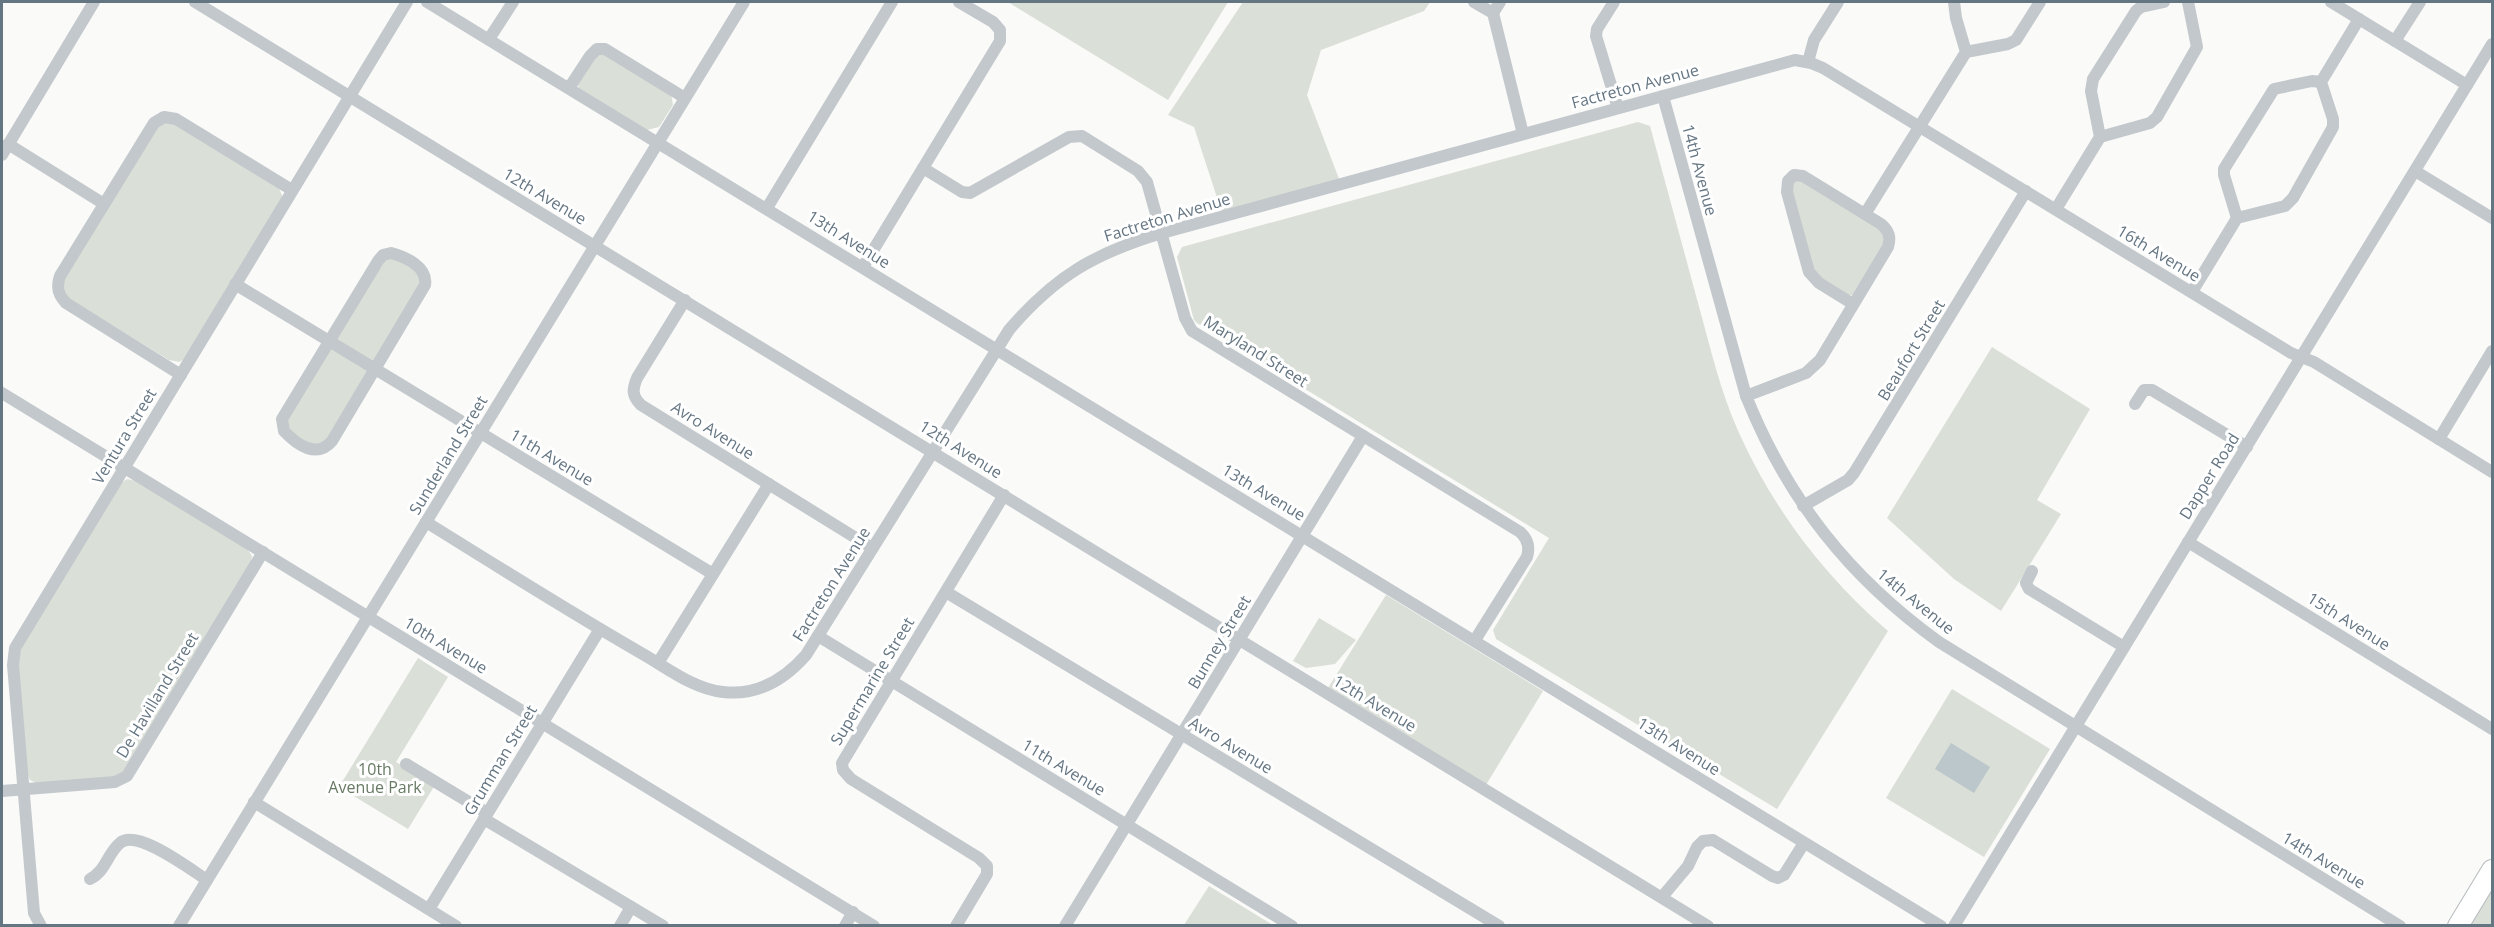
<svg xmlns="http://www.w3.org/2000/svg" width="2494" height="927" viewBox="0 0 2494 927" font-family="'Open Sans',sans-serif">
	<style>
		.green { fill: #dadfd7 }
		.water { fill: #bbc7cb }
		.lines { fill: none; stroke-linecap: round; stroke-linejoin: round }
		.primary-casing { stroke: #b5babe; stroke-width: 22 }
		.minor { stroke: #c3c8cc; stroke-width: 12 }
		.primary { stroke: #fff; stroke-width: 20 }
		.labels { text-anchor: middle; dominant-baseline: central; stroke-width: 6; stroke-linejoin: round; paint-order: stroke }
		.street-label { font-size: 16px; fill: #657683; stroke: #fff }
		.park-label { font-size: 16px; fill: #687a64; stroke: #fff }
	</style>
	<rect width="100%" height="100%" fill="#fafaf8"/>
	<!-- green -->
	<g class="green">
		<path d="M1008,2H1228L1168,100Z"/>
		<path d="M1243,2H1430L1424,11L1321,50L1307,95L1341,184L1223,216L1194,127L1168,115Z"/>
		<path d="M604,53L671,93L673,105L659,127L647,130L579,88L577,83L594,56Z"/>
		<path d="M171,122L279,188L283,198L183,360L179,362L169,360L68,298L64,295V280L157,128L162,123Z"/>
		<path d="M1638,122L1650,126C1666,185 1682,244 1698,303C1710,346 1720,391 1739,433C1774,510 1824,576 1888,631L1777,809L1496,639L1493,630L1549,538L1197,323L1194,320L1177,257L1182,247Z"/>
		<path d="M1801,180L1879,227L1886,240L1852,295H1849L1815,276L1790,187L1796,181Z"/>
		<path d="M391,253L425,277L332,441L307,449L282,419L329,340Z"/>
		<path d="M1992,347L2090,409L2037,500L2061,514L2001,611L1954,579L1887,518Z"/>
		<path d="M127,479L137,481L246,547L252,556L250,566L128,766L119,777L39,784L30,780L26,772L17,653L120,484Z"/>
		<path d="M1386,595L1543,691L1486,785L1328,688Z"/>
		<path d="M1319,618L1356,640L1335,664L1306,668L1293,661Z"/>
		<path d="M418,658L448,677L396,762L435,785L408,829L339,787Z"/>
		<path d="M1952,689L2050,749L1984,857L1886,798Z"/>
		<path d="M1209,886L1273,925H1184Z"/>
		<path d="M2492,889V925H2470Z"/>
	</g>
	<!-- water -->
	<path class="water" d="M1951,743L1990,767L1974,793L1935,769Z"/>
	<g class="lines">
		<defs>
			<path id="primary" d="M2458,926L2492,870"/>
		</defs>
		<!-- primary casing -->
		<use href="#primary" class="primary-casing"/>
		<!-- minor -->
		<g class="minor">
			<path d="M195,2L1708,926"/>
			<path d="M427,2L1941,926"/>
			<path d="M1474,2L1493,13L1523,134"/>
			<path d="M1614,2L1597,29L1596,36L1618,108"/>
			<path d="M2331,2L2467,85"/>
			<path d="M1493,13L1500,2"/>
			<path d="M489,39L513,2"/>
			<path d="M2395,41L2420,2"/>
			<path d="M1966,52L2008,44L2016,40L2040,2"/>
			<path d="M1808,62L1814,40L1838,2"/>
			<path d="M569,88L590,56L597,49H605L685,98"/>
			<path d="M1663,96L1746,396C1788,500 1849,577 1939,642L2400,926"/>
			<path d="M2100,137L2150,123L2157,117L2197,47L2188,2"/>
			<path d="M8,144L104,204"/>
			<path d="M2,155L94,2"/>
			<path d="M923,168L962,192L970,193L1069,137L1082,136L1138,171L1147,182L1185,318L1192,331L1520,532C1528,539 1530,547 1527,557L1475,640"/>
			<path d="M2415,171L2492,218"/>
			<path d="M767,208L892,2"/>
			<path d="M2056,209L2100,137L2091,91L2093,79L2136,11L2141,7L2164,2"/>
			<path d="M1865,214L1966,52L1956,18L1954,2"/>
			<path d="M2237,218L2224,175V169L2274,89L2312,81L2321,82"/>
			<path d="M391,253C406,257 428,267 425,285L332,441C317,459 297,445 284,431L282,419L378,261L383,255Z"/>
			<path d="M863,267L1000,41V30L993,22L959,2"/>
			<path d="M235,284L713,574"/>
			<path d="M2192,292L2237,218L2285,206L2293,198L2333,127V119L2321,82L2359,19"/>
			<path d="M685,300L637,378C632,390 632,396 641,405L872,548"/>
			<path d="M181,375L66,303C58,295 56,287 60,276L154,123L164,117L176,119L292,190"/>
			<path d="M2,393L874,926"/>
			<path d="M1746,396L1806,373L1820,360L1888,247C1891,237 1889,231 1881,224L1803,176L1794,175L1788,181L1787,192L1809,272L1819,283L1853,304"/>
			<path d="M2135,404L2144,390H2152L2247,447"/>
			<path d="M2439,439L2492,351"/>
			<path d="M1803,506L1848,480L1854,473L2026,191"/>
			<path d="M426,522C497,566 568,611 641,653C666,667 693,689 723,692C757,696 784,680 806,655L1009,330C1055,276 1095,253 1162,233L1795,60L1811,63L1823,68L2291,353L2314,362L2492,472"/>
			<path d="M2188,542L2492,729"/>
			<path d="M2032,571L2026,583L2029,589L2124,647"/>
			<path d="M946,592L1499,926"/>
			<path d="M818,636L1292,926"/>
			<path d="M658,663L769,484"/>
			<path d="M406,764L487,813"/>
			<path d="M2,791L115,782L127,776L263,552"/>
			<path d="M254,802L456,926"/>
			<path d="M484,819L663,926"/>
			<path d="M90,879C106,871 107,854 120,843C137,828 191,870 207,880"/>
			<path d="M1662,897L1688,866L1697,847L1703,841L1713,840L1772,876L1778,878L1784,875L1804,843"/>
			<path d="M429,909L600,629"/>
			<path d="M41,926L34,913L13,665L15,648L407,2"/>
			<path d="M179,926L744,2"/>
			<path d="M620,926L631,907"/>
			<path d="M845,926L853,912"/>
			<path d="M956,926L987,874V866L979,858L851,779L843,770L842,763L1004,495"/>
			<path d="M1065,926L1363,436"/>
			<path d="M1954,926L2492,44"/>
		</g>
		<!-- primary -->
		<use href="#primary" class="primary"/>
	</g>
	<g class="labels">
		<!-- street labels -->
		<g class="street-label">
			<text transform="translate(1635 86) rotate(-15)">Factreton Avenue</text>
			<text transform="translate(1700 170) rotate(75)">14th Avenue</text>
			<text transform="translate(545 196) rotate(31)">12th Avenue</text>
			<text transform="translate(1167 217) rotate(-17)">Factreton Avenue</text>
			<text transform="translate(849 239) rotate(32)">13th Avenue</text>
			<text transform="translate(2159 253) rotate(31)">16th Avenue</text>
			<text transform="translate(1911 350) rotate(-59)">Beaufort Street</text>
			<text transform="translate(1256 351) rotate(32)">Maryland Street</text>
			<text transform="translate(713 430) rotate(32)">Avro Avenue</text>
			<text transform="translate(124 436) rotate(-59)">Ventura Street</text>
			<text transform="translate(961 449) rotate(32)">12th Avenue</text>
			<text transform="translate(448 455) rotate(-59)">Sunderland Street</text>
			<text transform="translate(552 457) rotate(31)">11th Avenue</text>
			<text transform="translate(2209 476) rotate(-58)">Dapper Road</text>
			<text transform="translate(1264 492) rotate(31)">13th Avenue</text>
			<text transform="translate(831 584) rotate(-58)">Factreton Avenue</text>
			<text transform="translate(1916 601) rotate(39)">14th Avenue</text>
			<text transform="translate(2349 621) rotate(32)">15th Avenue</text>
			<text transform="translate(1219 642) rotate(-59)">Bunney Street</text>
			<text transform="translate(446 645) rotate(31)">10th Avenue</text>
			<text transform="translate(872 681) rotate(-59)">Supermarine Street</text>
			<text transform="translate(157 695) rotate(-59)">De Havilland Street</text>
			<text transform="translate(1375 703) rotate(31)">12th Avenue</text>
			<text transform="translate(1231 745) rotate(31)">Avro Avenue</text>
			<text transform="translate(1679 746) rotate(32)">13th Avenue</text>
			<text transform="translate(500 760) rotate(-59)">Grumman Street</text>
			<text transform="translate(1064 767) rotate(31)">11th Avenue</text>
			<text transform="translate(2324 860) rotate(31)">14th Avenue</text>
		</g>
		<!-- park labels -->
		<g class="park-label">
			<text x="375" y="769">10th<tspan x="375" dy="18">Avenue Park</tspan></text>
		</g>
	</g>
	<!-- border -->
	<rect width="2494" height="927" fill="none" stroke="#657683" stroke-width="6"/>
</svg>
